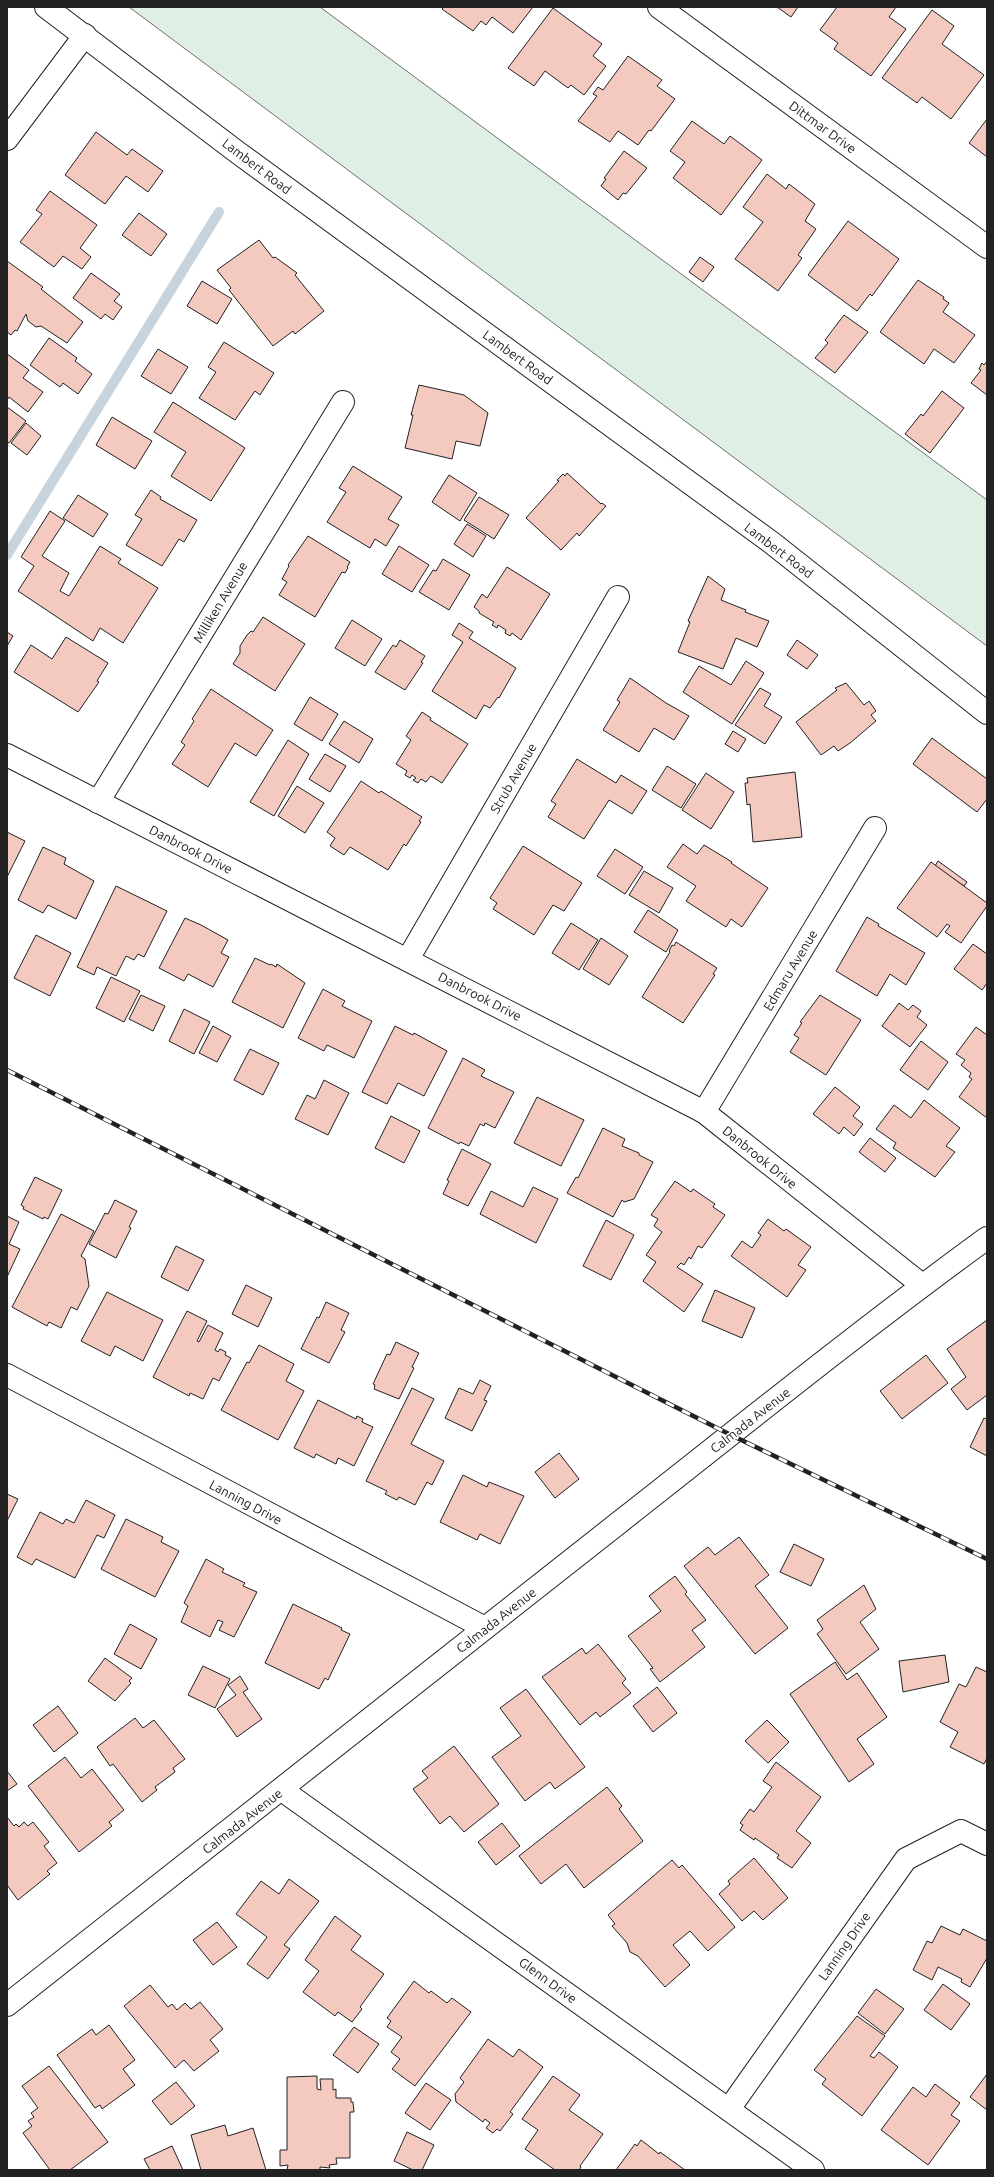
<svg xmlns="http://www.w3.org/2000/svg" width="994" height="2177" viewBox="0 0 994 2177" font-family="Ubuntu,sans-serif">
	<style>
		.green { fill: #e0efe3; stroke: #6f6f6f }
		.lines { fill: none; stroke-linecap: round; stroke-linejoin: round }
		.stream { stroke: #c7d3dd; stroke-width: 10 }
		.building { fill: #f3c9c0; stroke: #222 }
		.street-casing { stroke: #222; stroke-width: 24 }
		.secondary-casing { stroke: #222; stroke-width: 24 }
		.street { stroke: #fff; stroke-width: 22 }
		.secondary { stroke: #fff; stroke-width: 22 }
		.rail-casing { stroke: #222; stroke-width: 4.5 }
		.rail { stroke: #fff; stroke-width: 3; stroke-dasharray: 9; stroke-linecap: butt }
		.labels { text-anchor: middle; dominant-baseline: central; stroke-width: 3; stroke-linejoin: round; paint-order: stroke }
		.street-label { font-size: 13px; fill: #222; stroke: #fff }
	</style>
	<rect width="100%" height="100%" fill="#fff"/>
	<!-- green -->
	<path class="green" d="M129,7H320L987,500V646Z"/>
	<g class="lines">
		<!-- stream -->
		<path class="stream" d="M7,555L219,212"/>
	</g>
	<!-- building -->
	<g class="building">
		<path d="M444,7H533L513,33L492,17L486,25L481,21L473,31L442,9Z"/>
		<path d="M777,7H798L791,17Z"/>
		<path d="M837,7H896L889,17L906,29L871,76L834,49L838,43L820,30Z"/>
		<path d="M553,8L602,44L593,56L606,66L584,95L571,85L568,88L545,71L534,86L508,68Z"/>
		<path d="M932,10L954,26L942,44L984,75L951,119L922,97L917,103L882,78Z"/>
		<path d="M628,56L662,80L657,86L675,99L651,131L649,130L638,145L618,131L610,142L578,121L597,96L593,94L598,87L603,90Z"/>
		<path d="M987,119V157L969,143Z"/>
		<path d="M692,121L724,144L730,136L762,160L721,215L673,178L685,162L670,151Z"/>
		<path d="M96,132L127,155L132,149L163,171L148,192L126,176L105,204L65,175Z"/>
		<path d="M624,151L647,168L626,194L623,193L618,200L601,186L606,179L604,178Z"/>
		<path d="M767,174L786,189L789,184L815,204L805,221L816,229L798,255L802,258L778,291L735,259L763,222L743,207Z"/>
		<path d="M50,191L97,225L80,248L91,257L82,269L63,256L54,267L20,242L42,214L36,210Z"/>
		<path d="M139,213L167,234L151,256L122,235Z"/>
		<path d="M848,221L899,259L872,296L870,294L857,311L808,275Z"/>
		<path d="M259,240L273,258L275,257L297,273L295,275L324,311L295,334L293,331L273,346L229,290L231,288L217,270Z"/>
		<path d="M700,257L714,267L703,282L689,272Z"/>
		<path d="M7,261L43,287L41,289L83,322L67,343L41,326L36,327L28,321L26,314L17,331L15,330L11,335L7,332Z"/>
		<path d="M91,273L120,294L114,301L122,307L113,320L105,314L101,319L73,298Z"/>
		<path d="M918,280L944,297L943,299L949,303L943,312L975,335L954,363L934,349L924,364L880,332Z"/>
		<path d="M202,281L232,299L217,324L187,306Z"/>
		<path d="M844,315L868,332L835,373L815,358L828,343L825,340Z"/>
		<path d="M49,338L77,358L75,361L92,374L78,394L63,383L60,387L30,365Z"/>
		<path d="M224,342L274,373L260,395L255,391L235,420L199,398L216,372L208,367Z"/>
		<path d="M158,349L188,367L171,394L141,376Z"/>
		<path d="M7,354L29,370L23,378L43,392L28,412L9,397L7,400Z"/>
		<path d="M987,361V395L971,383L981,370L979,369L982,363L984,365Z"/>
		<path d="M419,385L464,395L488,413L480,446L456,441L452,459L405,448L413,415H411Z"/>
		<path d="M942,391L964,408L930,453L905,434L921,414L923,416Z"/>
		<path d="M173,402L245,448L211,501L171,476L186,452L154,432Z"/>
		<path d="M7,407L26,421L9,443L7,442Z"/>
		<path d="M112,417L152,441L135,469L96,445Z"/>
		<path d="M26,423L41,436L27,455L11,443Z"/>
		<path d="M353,466L402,497L388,519L399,525L386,546L375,539L370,548L327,522L346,492L339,488Z"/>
		<path d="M567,473L601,504L602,503L606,506L579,536L577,533L561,550L526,518L559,481L557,480L563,474L565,476Z"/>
		<path d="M449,475L477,493L460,521L432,502Z"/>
		<path d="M151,490L161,497L160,499L197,520L184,542L179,539L162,566L126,545L142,519L135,515Z"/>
		<path d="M78,495L108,514L93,537L63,518Z"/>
		<path d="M479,497L509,515L494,539L464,520Z"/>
		<path d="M50,511L65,521L42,556L69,573L60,591L69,596L100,546L121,559L118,563L158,588L123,643L100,628L93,641L18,591L34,566L21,557Z"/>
		<path d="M467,524L486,536L473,557L454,544Z"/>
		<path d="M308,536L350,562L347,567L348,568L345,573L342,572L315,617L279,595L287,582L282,579L289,566L288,565Z"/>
		<path d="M399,546L429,565L412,592L382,574Z"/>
		<path d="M443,559L470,575L449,610L419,592L433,570L436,571Z"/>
		<path d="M507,567L550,594L521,640L512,633L510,636L505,633L506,630L498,625L497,628L492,625L494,622L479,613V611L474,607L482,594L487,598Z"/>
		<path d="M708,576L725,589L721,600L746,610L745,612L769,621L757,647L736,638L723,669L678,652L690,622L688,621Z"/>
		<path d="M263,617L305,644L275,691L233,664L240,653V646L247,635L251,631L253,632Z"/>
		<path d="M352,620L382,639L365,666L335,648Z"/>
		<path d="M459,623L473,632L469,638L516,668L499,698L498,697L490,708L484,705L476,719L432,691L463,642L452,635Z"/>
		<path d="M7,632L13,636L7,646Z"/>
		<path d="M66,637L108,663L97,681L99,682L78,712L14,672L31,645L52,659Z"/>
		<path d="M400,640L425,656L421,662L423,663L405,690L375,672L393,645L396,647Z"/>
		<path d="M797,640L818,655L807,669L787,655Z"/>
		<path d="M746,661L764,673L732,724L683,692L699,666L731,685Z"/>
		<path d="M630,678L666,703L689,716L674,740L654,728L639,752L603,730L620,702L617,700Z"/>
		<path d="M846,683L864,705L869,701L876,711L871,715L876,721L850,743L838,751L834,746L821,755L796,722L837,690L835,688Z"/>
		<path d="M760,688L771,694L764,706L782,717L765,744L735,725Z"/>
		<path d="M211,689L273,730L256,756L235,743L208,787L172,764L185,745L181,742L194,721L192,719Z"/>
		<path d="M310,697L338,714L322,741L294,724Z"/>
		<path d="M422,712L431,718L430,720L468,744L442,783L431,776L426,782L421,779L418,783L413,780L416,778L412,775L410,778L405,775L407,771L396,764L411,740L406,736Z"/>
		<path d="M344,721L373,739L359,763L329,744Z"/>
		<path d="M733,731L746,739L738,752L725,744Z"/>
		<path d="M932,738L987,779V799L977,812L913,764Z"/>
		<path d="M288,740L309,754L274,816L250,802Z"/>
		<path d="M325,754L346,766L330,792L309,779Z"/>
		<path d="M577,759L616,783L621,775L647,791L632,814L609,800L584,839L548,817L556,804L551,801Z"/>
		<path d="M667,766L696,784L681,808L652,790Z"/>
		<path d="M795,772L802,837L753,842L750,804L747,805L745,783H748L747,778Z"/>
		<path d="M706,773L734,792L711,829L682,810Z"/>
		<path d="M361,781L379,793L381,791L422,817L419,821L421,822L406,846L404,844L388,870L350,847L344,855L330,846L335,838L327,832Z"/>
		<path d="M297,786L324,803L305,833L278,816Z"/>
		<path d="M7,832L25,841L7,877Z"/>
		<path d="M683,844L697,854L704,845L732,862L731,863L768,888L742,927L731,919L726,927L686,901L696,886L667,867Z"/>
		<path d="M523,846L582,883L564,911L553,905L534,935L493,909L497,903L490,898Z"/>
		<path d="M43,847L66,858L64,864L94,881L76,919L48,905L43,913L18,900Z"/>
		<path d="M615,849L643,867L625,894L597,876Z"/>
		<path d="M938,861L967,882L964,886L935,866Z"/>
		<path d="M931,862L987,903V906L961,943L945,932L950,926L947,924L937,937L897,908Z"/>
		<path d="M644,871L673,888L659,913L629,895Z"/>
		<path d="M116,886L167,911L144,957L138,954L134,960L126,956L116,976L97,967L94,975L77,967Z"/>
		<path d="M648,910L678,930L666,952L634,932Z"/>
		<path d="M867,917L879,924L878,926L925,953L906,985L890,974L877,996L836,971Z"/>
		<path d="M185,918L201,925L228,940L221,953L229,957L213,987L188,974L184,981L159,968Z"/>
		<path d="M571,923L598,940L579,970L552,953Z"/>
		<path d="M36,935L71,953L50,996L14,978Z"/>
		<path d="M601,938L628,956L609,985L583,969Z"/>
		<path d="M676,942L717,968L713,974L715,975L683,1023L642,997L670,952L669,951L672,945L674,946Z"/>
		<path d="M973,944L987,954V983L982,990L954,969Z"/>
		<path d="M255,958L270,965L271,964L276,967L277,964L305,983L283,1028L232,1002Z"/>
		<path d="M111,977L140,991L124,1022L96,1008Z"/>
		<path d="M323,989L345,1001L342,1006L372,1021L354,1058L327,1045L324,1051L298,1038Z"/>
		<path d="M141,995L165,1006L153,1031L129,1019Z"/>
		<path d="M820,995L861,1020L826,1075L790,1052L799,1038L794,1035L802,1023L800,1022Z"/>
		<path d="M899,1003L908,1010L913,1005L921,1011L917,1017L927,1025L910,1047L882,1026Z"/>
		<path d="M184,1009L210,1022L194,1054L169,1041Z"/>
		<path d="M213,1026L231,1036L217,1062L199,1053Z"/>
		<path d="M395,1026L413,1035L414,1033L447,1051L424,1096L398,1083L387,1104L362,1092Z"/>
		<path d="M976,1027L987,1035V1118L959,1097L972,1079L969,1077L971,1073L961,1065L965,1060L956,1054Z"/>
		<path d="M921,1041L948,1062L928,1090L900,1070Z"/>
		<path d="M250,1049L279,1063L263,1095L234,1080Z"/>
		<path d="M463,1058L485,1070L481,1076L514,1092L495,1128L485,1123L484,1126L480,1124L469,1146L460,1142L459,1144L428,1128Z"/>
		<path d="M324,1080L349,1093L328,1135L295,1119L307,1095L315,1099Z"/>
		<path d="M835,1087L860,1107L853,1116L863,1124L854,1136L844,1127L839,1134L813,1114Z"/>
		<path d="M537,1097L584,1120L561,1166L514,1143Z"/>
		<path d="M924,1100L960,1128L946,1146L955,1152L935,1177L893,1148L896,1143L876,1129L894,1105L911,1118Z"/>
		<path d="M391,1116L420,1131L404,1163L375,1148Z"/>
		<path d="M603,1128L625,1139L622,1146L639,1153V1155L653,1162L634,1199L624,1202L622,1200L613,1217L567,1193L576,1177L578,1178Z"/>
		<path d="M870,1138L896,1158L885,1172L859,1152Z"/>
		<path d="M462,1149L491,1164L468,1206L443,1194L449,1181L447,1180Z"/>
		<path d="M35,1177L62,1190L48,1219L44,1217L43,1219L23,1209L24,1207L21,1205Z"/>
		<path d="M675,1181L691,1192L693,1189L715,1204L713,1207L725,1215L702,1248L698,1246L691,1259L689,1257L684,1265L681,1263L677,1267L703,1284L684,1312L643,1281L656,1262L646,1255L662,1232L654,1226L658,1219L651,1215Z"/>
		<path d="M533,1187L558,1199L536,1243L480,1214L491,1191L523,1207Z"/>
		<path d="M115,1200L137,1211L129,1227L131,1228L116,1258L89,1244L105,1213L108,1214Z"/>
		<path d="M61,1214L94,1231L81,1256L85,1259L89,1286L77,1310L71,1307L61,1328L49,1322L47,1326L12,1307Z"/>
		<path d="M7,1216L19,1222L9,1244L20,1249L7,1277Z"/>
		<path d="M768,1219L784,1231L786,1229L811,1247L798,1265L806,1270L787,1297L731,1256L742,1241L752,1248L761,1235L758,1233Z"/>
		<path d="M606,1220L634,1235L611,1280L583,1266Z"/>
		<path d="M176,1246L204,1260L188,1291L161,1277Z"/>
		<path d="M246,1285L272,1298L258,1327L232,1314Z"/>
		<path d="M715,1290L755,1308L742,1338L702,1321Z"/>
		<path d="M107,1292L163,1320L143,1361L115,1346L110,1356L81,1341Z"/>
		<path d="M326,1302L349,1313L341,1330L345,1332L329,1363L301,1349L317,1317L319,1318Z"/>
		<path d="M187,1311L207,1321L197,1341L199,1342L208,1325L223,1333L215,1350L218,1352L220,1349L226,1352L225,1355L231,1358L219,1381L213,1378L203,1399L190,1393L189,1396L153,1377Z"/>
		<path d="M987,1320V1395L967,1410L951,1389L966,1377L947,1349Z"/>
		<path d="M396,1342L419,1353L412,1367L414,1368L399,1399L374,1389L375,1385L373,1384L387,1354L390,1355Z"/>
		<path d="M259,1345L294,1364L286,1381L304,1391L278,1440L221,1410L247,1362L249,1363Z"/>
		<path d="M926,1355L948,1383L902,1419L880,1391Z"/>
		<path d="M480,1380L491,1386L484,1400L487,1401L472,1431L445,1418L459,1388L473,1394Z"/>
		<path d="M412,1388L434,1399L411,1444L444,1461L432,1485L427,1482L415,1505L399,1497L397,1500L385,1494L387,1491L366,1481Z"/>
		<path d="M318,1400L356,1419L357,1416L363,1419L362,1422L373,1427L354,1466L338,1458L336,1464L316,1454L314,1458L294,1448Z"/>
		<path d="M984,1418L987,1419V1456L970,1447Z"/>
		<path d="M559,1453L579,1479L555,1498L535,1472Z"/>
		<path d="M463,1475L487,1487L489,1482L524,1496L500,1544L480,1534L477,1540L440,1522Z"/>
		<path d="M7,1494L18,1499L7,1521Z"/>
		<path d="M86,1500L115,1515L104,1538L97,1535L75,1578L36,1559L32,1565L17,1557L40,1512L63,1524L66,1519L74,1523Z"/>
		<path d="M126,1519L163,1537L161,1542L179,1551L155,1597L101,1569Z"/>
		<path d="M739,1537L769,1575L755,1586L788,1628L755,1654L684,1566L708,1547L715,1555Z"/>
		<path d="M794,1544L824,1559L811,1586L780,1572Z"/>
		<path d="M206,1559L224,1569L222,1572L245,1583L243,1586L257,1592L234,1637L219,1630L223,1622L218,1620L210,1637L181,1622L188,1606L184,1603Z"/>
		<path d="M675,1576L687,1592L685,1594L706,1620L692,1630L705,1647L660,1682L650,1669L653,1668L628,1636L661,1611L649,1596Z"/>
		<path d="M864,1585L876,1609L860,1622L879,1649L846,1674L817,1634L823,1629L817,1620Z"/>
		<path d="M293,1604L342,1628L341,1630L350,1634L328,1680L325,1678L319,1689L265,1663Z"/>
		<path d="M130,1624L157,1639L141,1669L114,1654Z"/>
		<path d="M598,1644L626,1679L622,1683L631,1693L600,1717L596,1712L580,1725L542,1677L582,1648L586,1654Z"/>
		<path d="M945,1655L949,1682L903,1692L899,1661Z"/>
		<path d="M105,1658L132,1678L129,1681L131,1683L115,1701L88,1681Z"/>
		<path d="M835,1662L847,1680L857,1673L887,1717L857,1739L874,1764L849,1782L790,1694Z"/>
		<path d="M203,1666L230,1679L215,1708L188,1695Z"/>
		<path d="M976,1667L987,1672V1758L984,1764L950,1747L958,1732L940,1722L959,1684L966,1687Z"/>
		<path d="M240,1676L248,1689L243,1692L262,1719L237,1737L217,1709L236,1695L228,1685Z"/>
		<path d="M657,1687L677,1713L653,1732L633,1706Z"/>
		<path d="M526,1689L585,1767L555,1789L550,1782L525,1801L492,1757L521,1736L500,1708Z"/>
		<path d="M58,1706L78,1733L54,1752L33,1725Z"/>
		<path d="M135,1718L143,1728L154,1720L185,1759L173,1768L175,1772L155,1787L157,1790L142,1802L113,1764L110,1766L97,1747Z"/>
		<path d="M767,1720L789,1742L768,1763L745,1741Z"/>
		<path d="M454,1746L499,1804L464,1832L450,1816L440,1824L413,1789L428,1778L422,1771Z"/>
		<path d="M65,1757L81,1778L92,1769L124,1810L109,1822L112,1826L79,1852L28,1786Z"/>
		<path d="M776,1762L821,1797L796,1831L811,1843L792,1868L777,1858L779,1855L755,1838L754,1840L740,1830L743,1825L740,1823L750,1809L754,1812L772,1787L763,1781Z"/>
		<path d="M7,1771L17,1784L7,1791Z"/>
		<path d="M607,1787L622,1806L619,1809L643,1841L584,1888L566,1864L541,1884L519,1856Z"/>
		<path d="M7,1817L14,1826L16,1824L19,1827L24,1822L28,1826L33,1822L49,1842L44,1846L57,1863L47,1871L50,1874L18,1900L7,1885Z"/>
		<path d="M502,1823L520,1846L496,1865L478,1842Z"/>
		<path d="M754,1858L788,1898L763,1920L754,1911L742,1921L719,1894L730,1884L728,1881Z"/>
		<path d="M672,1860L679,1868L682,1865L735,1927L708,1951L690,1931L673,1945L690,1965L665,1987L638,1956L630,1952L627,1943L612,1926L615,1924L608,1915Z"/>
		<path d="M289,1879L319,1901L284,1945L290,1949L268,1979L247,1964L267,1937L236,1914L261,1881L279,1894Z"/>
		<path d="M335,1916L361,1936L351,1950L384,1974L360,2007L362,2009L352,2022L338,2012L335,2016L303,1992L319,1971L305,1960Z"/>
		<path d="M217,1922L237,1947L213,1965L193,1940Z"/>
		<path d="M941,1926L960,1935L963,1929L987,1941V1958L970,1987L961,1982L962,1979L938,1967L932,1980L913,1970L927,1941L932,1943Z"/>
		<path d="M414,1981L429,1993L431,1991L447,2003L452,1998L471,2012L415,2086L392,2069L400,2059L391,2052L402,2037L387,2027L391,2021L387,2018Z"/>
		<path d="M943,1984L970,2004L951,2030L924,2010Z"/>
		<path d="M150,1985L168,2007L172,2004L177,2010L185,2003L191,2009L200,2002L223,2029L210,2040L219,2051L194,2071L184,2060L175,2068L124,2006Z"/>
		<path d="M876,1989L904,2009L885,2034L858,2013Z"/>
		<path d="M857,2016L885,2036L870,2056L874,2058L879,2052L898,2067L862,2116L822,2084L826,2079L814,2070Z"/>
		<path d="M109,2025L135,2060L123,2069L135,2085L102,2109L100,2105L95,2108L57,2055L92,2029L96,2035Z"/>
		<path d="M354,2027L379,2044L358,2073L333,2055Z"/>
		<path d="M488,2039L513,2057L519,2049L543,2067L510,2112L513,2114L500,2131L497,2129L493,2133L486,2128L490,2123L485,2119L483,2122L456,2102L455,2094L464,2082L460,2078Z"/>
		<path d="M49,2066L108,2142L70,2170H50L23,2133L32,2126L28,2121L34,2117L31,2113L38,2108L22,2086Z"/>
		<path d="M987,2074V2110L970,2097Z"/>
		<path d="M317,2076V2089L321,2090L320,2079H333V2090L336,2089V2098H351V2102H353L354,2112H350V2158H336L337,2164L329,2165L330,2168L320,2167V2170H287L288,2165L280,2166V2150H287V2077Z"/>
		<path d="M553,2076L580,2095L569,2110L603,2134L580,2166L581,2167L579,2170H555L525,2149L538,2130L522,2119Z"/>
		<path d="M176,2082L195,2106L171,2125L152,2101Z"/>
		<path d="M426,2083L451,2100L430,2130L405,2113Z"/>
		<path d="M935,2084L960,2103L951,2115L960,2121L928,2165L881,2130L913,2087L926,2097Z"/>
		<path d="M225,2125L228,2136L253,2128L266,2170H201L191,2135Z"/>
		<path d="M407,2132L434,2145L422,2170H413L394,2161Z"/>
		<path d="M641,2140L659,2154L660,2152L685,2170H616L635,2144L637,2146Z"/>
		<path d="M172,2146L183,2170H150L144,2159Z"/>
	</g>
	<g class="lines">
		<defs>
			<g id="street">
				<path d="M659,7L987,247"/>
				<path d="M7,139L85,35"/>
				<path d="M7,755L704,1112L922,1285"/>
				<path d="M98,802L343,402"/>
				<path d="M408,959L618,597"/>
				<path d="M704,1112L875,828"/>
				<path d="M7,1375L485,1628"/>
				<path d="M282,1790L813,2170"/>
				<path d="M729,2109L906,1859L961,1831L987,1844"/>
			</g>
			<g id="secondary">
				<path d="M46,7L237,152L772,543L987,713"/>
				<path d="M7,2005C212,1845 416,1683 621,1521C742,1426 862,1329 987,1238"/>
			</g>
		</defs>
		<!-- street casing -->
		<use href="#street" class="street-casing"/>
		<!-- secondary casing -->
		<use href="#secondary" class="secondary-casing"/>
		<!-- street -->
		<use href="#street" class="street"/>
		<!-- secondary -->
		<use href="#secondary" class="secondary"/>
		<defs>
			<path id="rail" d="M7,1070L731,1435L987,1559"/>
		</defs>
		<!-- rail casing -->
		<use href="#rail" class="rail-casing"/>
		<!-- rail -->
		<use href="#rail" class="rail"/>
	</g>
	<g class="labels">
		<!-- street labels -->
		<g class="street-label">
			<text transform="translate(823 127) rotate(36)">Dittmar Drive</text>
			<text transform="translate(257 166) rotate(37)">Lambert Road</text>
			<text transform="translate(518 357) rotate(36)">Lambert Road</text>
			<text transform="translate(779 550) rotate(37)">Lambert Road</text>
			<text transform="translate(220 602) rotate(-59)">Milliken Avenue</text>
			<text transform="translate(513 778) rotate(-60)">Strub Avenue</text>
			<text transform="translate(191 849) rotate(27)">Danbrook Drive</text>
			<text transform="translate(790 970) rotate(-59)">Edmaru Avenue</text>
			<text transform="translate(480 996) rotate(27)">Danbrook Drive</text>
			<text transform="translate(760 1157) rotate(39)">Danbrook Drive</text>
			<text transform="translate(750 1420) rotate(-38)">Calmada Avenue</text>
			<text transform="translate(246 1502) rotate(28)">Lanning Drive</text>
			<text transform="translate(496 1620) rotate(-38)">Calmada Avenue</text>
			<text transform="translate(242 1821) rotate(-38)">Calmada Avenue</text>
			<text transform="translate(844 1946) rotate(-55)">Lanning Drive</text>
			<text transform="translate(548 1980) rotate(36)">Glenn Drive</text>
		</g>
	</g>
	<!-- border -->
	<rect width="994" height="2177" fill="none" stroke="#222222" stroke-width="16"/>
</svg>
